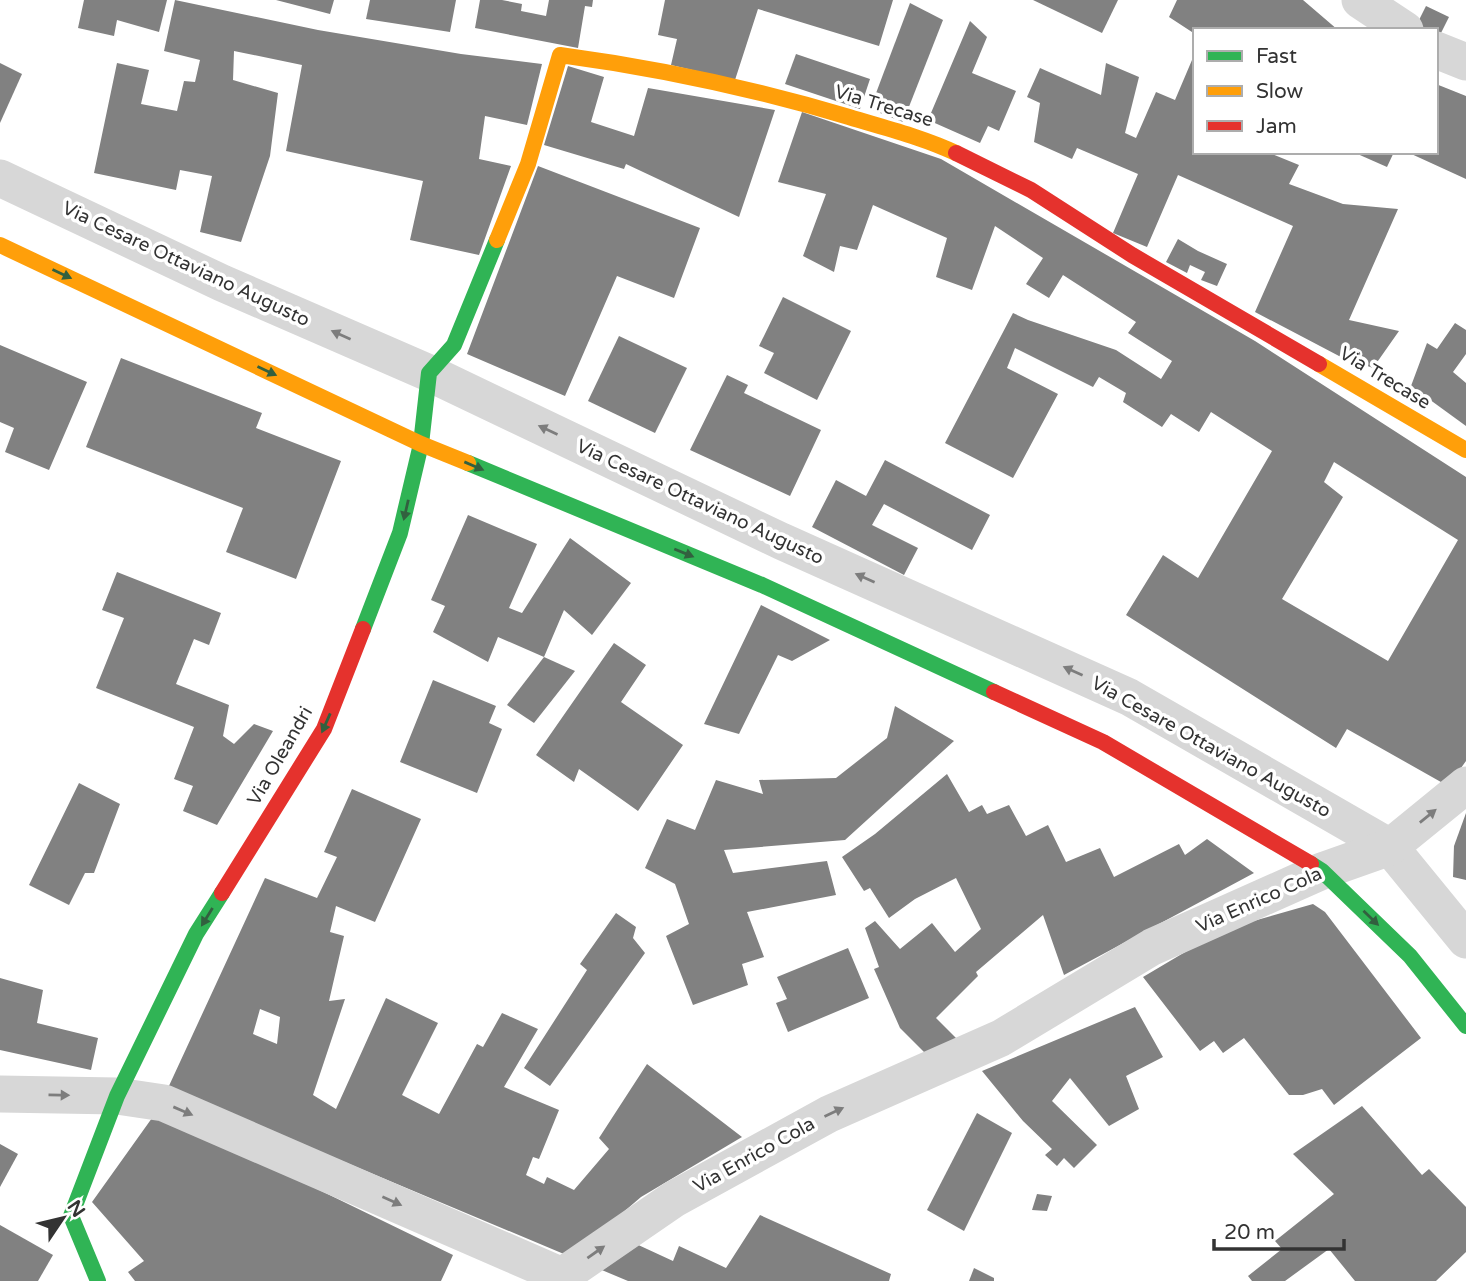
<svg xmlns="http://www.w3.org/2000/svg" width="1466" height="1281" viewBox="0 0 1466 1281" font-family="'Varela Round',sans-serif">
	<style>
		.building { fill: #818181; fill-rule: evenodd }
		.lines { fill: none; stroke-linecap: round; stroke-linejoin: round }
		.street { stroke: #d7d7d7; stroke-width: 37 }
		.fast { stroke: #30b455; stroke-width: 16 }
		.slow { stroke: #ff9f0a; stroke-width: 16 }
		.jam { stroke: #e5322d; stroke-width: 16 }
		.oneway { fill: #32603f }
		.oneway2 { fill: #7d7d7d }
		.labels { text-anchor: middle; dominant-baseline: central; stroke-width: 7; stroke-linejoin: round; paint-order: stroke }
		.street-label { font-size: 19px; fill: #333; stroke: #fff }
	</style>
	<rect width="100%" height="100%" fill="#fff"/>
	<!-- building -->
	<g class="building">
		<path d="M84,0H167L159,32L117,20L114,36L78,28Z"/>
		<path d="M175,0L318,30L461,54L542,64L527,125L485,116L479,159L511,166L479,255L410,240L423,181L286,151L302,65L234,51L233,80L278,93L270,156L241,242L200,232L212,176L180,170L176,190L94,173L117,63L149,70L141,104L177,111L184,81L195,82L200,60L164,51Z"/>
		<path d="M276,0H334L330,14Z"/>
		<path d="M370,0H456L450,32L366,19Z"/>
		<path d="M480,0H502L522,4L521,11L546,16L549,0H593L592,7L585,6L578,48L475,28Z"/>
		<path d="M665,0H893L879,46L758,9L735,80L671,65L677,39L658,35Z"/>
		<path d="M1033,0H1118L1102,33Z"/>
		<path d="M1177,0H1303L1338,30H1195V34L1169,17Z"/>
		<path d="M910,3L943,20L903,122L870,109Z"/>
		<path d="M1426,6L1449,17L1439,37L1436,36V30H1424L1416,26Z"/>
		<path d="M970,21L987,37L972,73L1016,91L999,131L988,126L980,143L928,120Z"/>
		<path d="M796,54L870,79L860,109L785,84Z"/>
		<path d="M1192,60L1195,61V152H1273L1272,154L1299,165L1289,184L1343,204L1398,209L1349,320L1399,331L1373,368L1339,356L1255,312L1293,226L1178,175L1147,247L1113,233L1138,174L1077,148L1072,159L1034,142L1040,103L1027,97L1040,68L1101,95L1106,63L1139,77L1125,133L1136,138L1156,92L1175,100Z"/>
		<path d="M0,63L22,74L0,123Z"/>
		<path d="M568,66L604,77L591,122L634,136L648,88L775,110L739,217L626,164L624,169L544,145Z"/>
		<path d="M1436,84L1466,96V179L1407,152H1436Z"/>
		<path d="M802,112L941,159L1255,341L1466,477V761L1448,786L1347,729L1336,748L1126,615L1163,555L1198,578L1272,451L1211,412L1199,432L1171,414L1162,427L1123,402L1126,393L1099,377L1093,387L1015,348L1007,368L1058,394L1013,478L945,443L1013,313L1028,320L1116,350L1161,379L1172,361L1128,333L1136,322L1063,275L1049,298L1026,284L1043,258L995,226L972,290L936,277L947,238L873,205L857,250L840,246L834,272L803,256L826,194L778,182ZM1334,462L1458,540L1388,661L1282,599L1343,497L1324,482Z"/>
		<path d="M1353,152H1394L1387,167Z"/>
		<path d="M538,166L700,228L674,298L617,276L565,396L467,354Z"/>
		<path d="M1178,239L1198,251L1227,264L1217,286L1201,280L1205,272L1190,265L1187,273L1166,262Z"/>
		<path d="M783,297L851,331L817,400L764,373L774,353L759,346Z"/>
		<path d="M1455,323L1466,330V354L1453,372L1466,383V426L1411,386L1427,343L1437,349Z"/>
		<path d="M619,336L687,368L655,433L588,401Z"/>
		<path d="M0,345L87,382L49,470L5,452L14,428L0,422Z"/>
		<path d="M121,358L262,413L256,428L341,461L296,579L226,552L243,508L86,447Z"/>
		<path d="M727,375L748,385L744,393L821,430L790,496L690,450Z"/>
		<path d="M885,460L990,515L972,550L884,504L872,525L918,548L904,575L812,527L836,480L866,496Z"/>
		<path d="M468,515L537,544L509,608L522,613L570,538L631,583L592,635L564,610L544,657L498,637L488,662L433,632L445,606L431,600Z"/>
		<path d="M117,572L221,613L209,645L194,639L176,684L229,705L223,736L234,744L254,724L273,731L217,825L183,811L193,786L174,779L194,727L96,688L124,618L102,610Z"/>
		<path d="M761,605L830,640L792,661L778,655L739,734L704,724Z"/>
		<path d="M614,643L646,665L621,702L683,745L638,811L579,769L574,782L536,755Z"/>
		<path d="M544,657L575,671L534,723L507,705Z"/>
		<path d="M433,680L496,706L489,723L502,729L477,793L400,762Z"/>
		<path d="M895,706L954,741L845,840L724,850L733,873L827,861L836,895L747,912L764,957L742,964L748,985L693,1005L666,936L689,924L675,884L645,868L667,819L695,830L716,780L763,794L759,780L836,778L887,738Z"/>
		<path d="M947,774L969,812L982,805L987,814L1009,805L1026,836L1048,825L1066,862L1100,848L1114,877L1179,844L1185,855L1207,839L1254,873L1064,975L1043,915L976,972L978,976L936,1018L958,1040L930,1058L900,1028L874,969L879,967L865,928L875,921L900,949L932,923L955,952L981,929L956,878L915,899L889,918L870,888L864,891L842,857L875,834Z"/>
		<path d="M79,783L120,804L94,873H85L69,905L29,885Z"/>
		<path d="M352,789L421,819L375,922L336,906L330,932L344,936L329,1001L345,999L313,1095L336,1109L386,998L438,1023L402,1095L439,1114L477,1044L483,1047L502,1013L538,1029L504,1087L559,1110L539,1159L533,1157L526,1175L544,1184L547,1177L574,1190L609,1149L599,1138L647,1064L742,1137L641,1197L571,1257L168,1088L265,878L317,898L337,857L324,852ZM260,1009L280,1017L277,1044L253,1034Z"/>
		<path d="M1466,813V880L1453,877L1454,846Z"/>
		<path d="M1313,904L1325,912L1421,1038L1334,1105L1322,1089L1303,1095H1289L1244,1038L1223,1053L1214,1041L1200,1051L1143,977L1202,942L1250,922Z"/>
		<path d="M616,913L636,927L633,938L645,953L550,1086L524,1068L587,970L580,964Z"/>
		<path d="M848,948L869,998L788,1032L776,1003L787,999L777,977Z"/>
		<path d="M0,978L43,990L37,1023L98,1038L91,1070L0,1050Z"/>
		<path d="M1135,1007L1163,1057L1126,1076L1139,1109L1109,1126L1070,1078L1052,1101L1097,1145L1074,1168L1064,1158L1057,1166L1045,1155L1052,1149L1023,1121L982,1071Z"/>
		<path d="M1362,1106L1422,1175L1429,1169L1466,1207V1252L1436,1281H1355L1329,1249L1285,1281H1252L1248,1276L1282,1249L1275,1241L1334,1194L1293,1154Z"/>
		<path d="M157,1111L453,1255L441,1281H135L128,1272L144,1261L92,1202Z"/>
		<path d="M977,1113L1012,1133L964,1231L927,1210Z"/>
		<path d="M0,1144L18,1154L0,1187Z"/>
		<path d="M1037,1194L1052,1196L1047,1211L1032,1210Z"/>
		<path d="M760,1215L891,1274L889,1281H628L597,1268L634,1243L673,1261L679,1246L726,1268Z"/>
		<path d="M0,1225L53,1255L38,1281H0Z"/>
		<path d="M974,1268L994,1278V1281H969Z"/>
	</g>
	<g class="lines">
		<!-- street -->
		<g class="street">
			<path d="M1360,0L1405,30"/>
			<path d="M1436,50L1466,62"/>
			<path d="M0,178L222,283L429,373L781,541L1129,697L1390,847L1466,940"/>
			<path d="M0,1094L117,1096L164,1103L562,1276L674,1199L829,1114L1001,1038L1152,947L1322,871L1390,847L1466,785"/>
		</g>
		<!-- fast -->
		<g class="fast">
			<path d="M468,463L762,585L994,692"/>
			<path d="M363,629L400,533L421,444L429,373L454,345L497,240"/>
			<path d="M1311,864L1322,871L1410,956L1466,1026"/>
			<path d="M98,1281L71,1216L117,1096L196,934L222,893"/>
		</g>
		<!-- slow -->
		<g class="slow">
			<path d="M497,240L528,164L560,55C657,68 755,89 849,117C885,128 922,137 956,153"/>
			<path d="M0,245L421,444L468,463"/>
			<path d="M1319,364L1466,450"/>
		</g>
		<!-- jam -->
		<g class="jam">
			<path d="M956,153L1031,190L1132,255L1319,364"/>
			<path d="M994,692L1103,742L1311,864"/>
			<path d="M222,893L324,729L363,629"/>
		</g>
	</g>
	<!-- one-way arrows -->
	<defs><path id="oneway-solid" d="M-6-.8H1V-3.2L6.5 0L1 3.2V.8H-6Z" transform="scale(1.75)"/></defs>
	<g class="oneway">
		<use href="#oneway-solid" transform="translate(62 274) rotate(25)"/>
		<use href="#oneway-solid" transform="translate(267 371) rotate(25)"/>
		<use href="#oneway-solid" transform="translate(474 466) rotate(23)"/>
		<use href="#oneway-solid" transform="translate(406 510) rotate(103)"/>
		<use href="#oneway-solid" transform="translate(684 553) rotate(22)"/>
		<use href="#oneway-solid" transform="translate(326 723) rotate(114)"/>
		<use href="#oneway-solid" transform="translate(207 917) rotate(122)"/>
		<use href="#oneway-solid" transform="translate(1371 918) rotate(44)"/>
	</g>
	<g class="oneway2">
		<use href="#oneway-solid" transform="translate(341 335) rotate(-156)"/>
		<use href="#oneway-solid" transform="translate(548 430) rotate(-155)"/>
		<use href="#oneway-solid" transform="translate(865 578) rotate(-156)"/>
		<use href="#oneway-solid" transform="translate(1073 671) rotate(-156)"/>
		<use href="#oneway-solid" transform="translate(1428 816) rotate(-39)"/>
		<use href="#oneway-solid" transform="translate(59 1095) rotate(1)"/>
		<use href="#oneway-solid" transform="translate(183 1111) rotate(23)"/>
		<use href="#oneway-solid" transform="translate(834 1112) rotate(-25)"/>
		<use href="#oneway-solid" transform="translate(392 1201) rotate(24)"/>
		<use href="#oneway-solid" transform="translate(596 1252) rotate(-35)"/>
	</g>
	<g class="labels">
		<!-- street labels -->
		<g class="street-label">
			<text transform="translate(884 106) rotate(17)">Via Trecase</text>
			<text transform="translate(186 264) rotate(25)">Via Cesare Ottaviano Augusto</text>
			<text transform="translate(1385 378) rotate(31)">Via Trecase</text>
			<text transform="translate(700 502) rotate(25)">Via Cesare Ottaviano Augusto</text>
			<text transform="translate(1211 747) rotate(29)">Via Cesare Ottaviano Augusto</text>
			<text transform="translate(280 756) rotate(-60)">Via Oleandri</text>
			<text transform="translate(1259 900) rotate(-24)">Via Enrico Cola</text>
			<text transform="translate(754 1155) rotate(-29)">Via Enrico Cola</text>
		</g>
	</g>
	<!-- legend -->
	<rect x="1193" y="28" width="245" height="126" fill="#ffffff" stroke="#adadad" stroke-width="2"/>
	<rect x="1207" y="51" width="35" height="10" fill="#30b455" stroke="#adadad" stroke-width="2"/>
	<text x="1256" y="63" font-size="21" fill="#333333">Fast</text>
	<rect x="1207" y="86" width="35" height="10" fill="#ff9f0a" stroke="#adadad" stroke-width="2"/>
	<text x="1256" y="98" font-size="21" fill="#333333">Slow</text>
	<rect x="1207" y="121" width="35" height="10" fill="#e5322d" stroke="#adadad" stroke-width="2"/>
	<text x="1256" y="133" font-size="21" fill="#333333">Jam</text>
	<!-- north arrow -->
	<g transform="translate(63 1218) rotate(55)" stroke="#ffffff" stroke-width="5" paint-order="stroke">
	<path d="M0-5L12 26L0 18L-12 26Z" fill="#333333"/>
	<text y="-10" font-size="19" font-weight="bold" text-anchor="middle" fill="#333333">N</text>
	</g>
	<!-- scale -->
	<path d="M1214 1239v10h130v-10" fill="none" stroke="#333333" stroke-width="3.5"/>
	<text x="1224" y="1239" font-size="21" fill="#333333" stroke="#ffffff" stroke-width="5" paint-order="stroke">20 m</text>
</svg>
